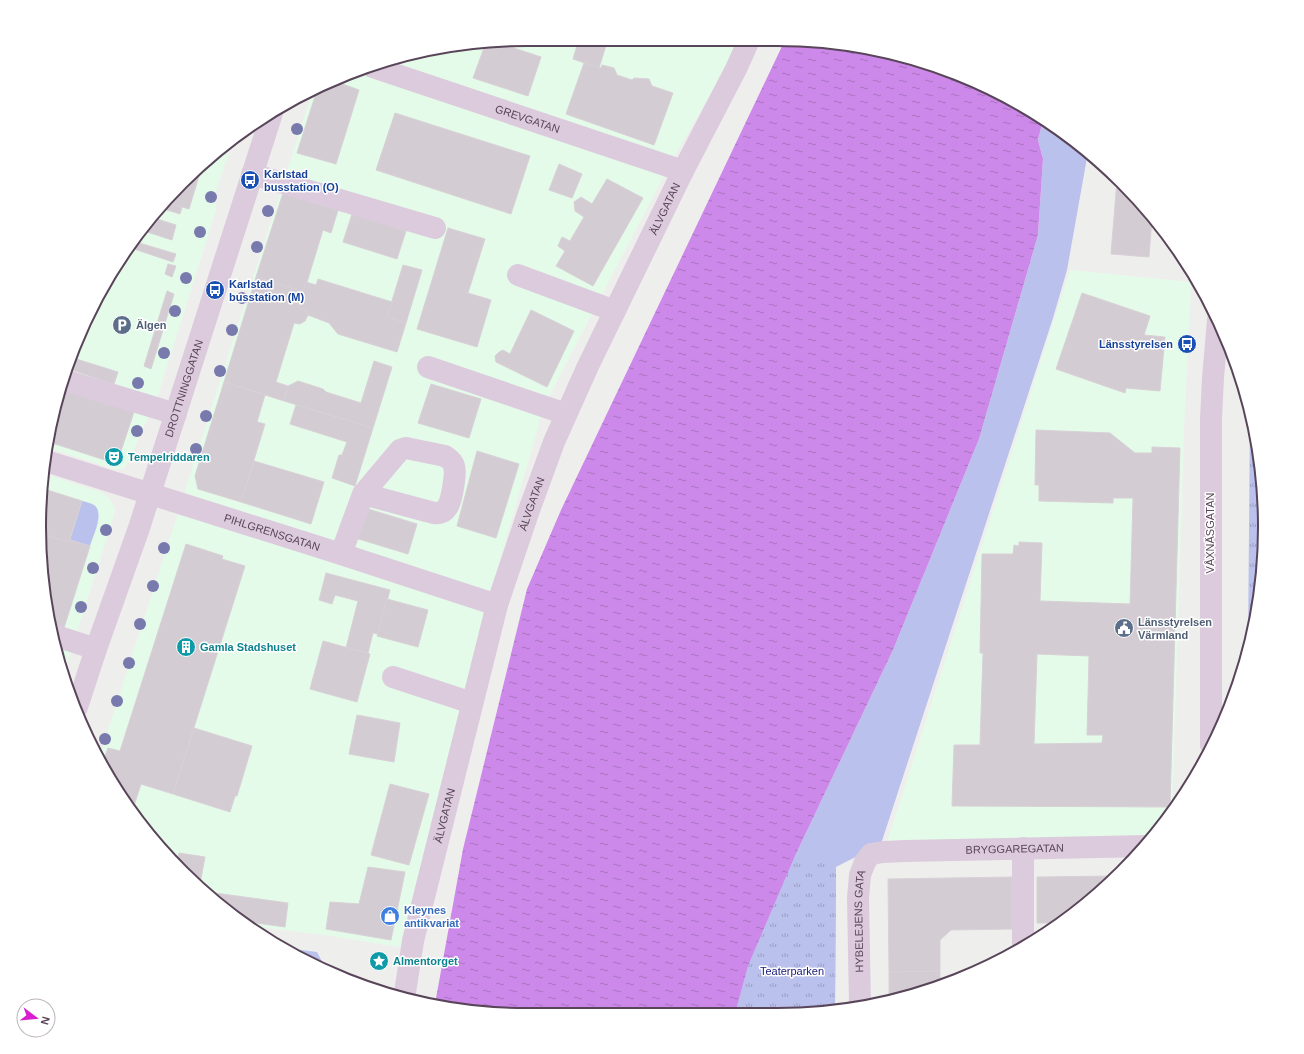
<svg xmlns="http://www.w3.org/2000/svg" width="1304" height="1054" viewBox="0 0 1304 1054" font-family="Arial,sans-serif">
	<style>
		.commercial { fill: #e5fbe9 }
		.grass { fill: #bbc1ed }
		.park { fill: url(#park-tufts) }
		.water { fill: url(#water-ripples) }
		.building { fill: #d3ccd3; stroke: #d8d1d7; fill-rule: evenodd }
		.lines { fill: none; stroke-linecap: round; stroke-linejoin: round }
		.minor { stroke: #dccbdd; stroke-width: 22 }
		.tree { fill: #7879ac }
		.labels { text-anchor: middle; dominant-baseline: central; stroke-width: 3; stroke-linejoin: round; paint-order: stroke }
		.street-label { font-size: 11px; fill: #594559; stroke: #fff }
		.transit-label { font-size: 11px; font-weight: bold; fill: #164399; stroke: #fff; text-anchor: start }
		.service-label { font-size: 11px; font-weight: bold; fill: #4e5e75; stroke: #fff; text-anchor: start }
		.culture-label { font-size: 11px; font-weight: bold; fill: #0d838f; stroke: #fff; text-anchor: start }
		.shop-label { font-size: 11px; font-weight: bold; fill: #366cbe; stroke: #fff; text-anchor: start }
		.park-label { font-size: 11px; fill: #181978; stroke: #fff }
		.rim { fill: none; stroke: #594559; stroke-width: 2 }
	</style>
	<defs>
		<pattern id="park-tufts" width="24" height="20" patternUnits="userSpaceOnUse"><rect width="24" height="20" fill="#bbc1ed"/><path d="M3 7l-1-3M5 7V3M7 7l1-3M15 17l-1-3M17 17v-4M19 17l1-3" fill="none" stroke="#9b9fc3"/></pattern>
		<pattern id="water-ripples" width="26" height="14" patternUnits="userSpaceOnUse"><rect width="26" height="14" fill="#cc89e9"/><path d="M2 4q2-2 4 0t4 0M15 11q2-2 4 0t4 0" fill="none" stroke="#a972c0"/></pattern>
	</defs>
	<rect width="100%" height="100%" fill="#eeefec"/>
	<!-- commercial -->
	<g class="commercial">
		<path d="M527,39L739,40L728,64L670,164L544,406L491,592L400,947L325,935L249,926L230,914L140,824L99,758L171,535L312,93L401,56Z"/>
		<path d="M232,143L214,197L216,210L153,411L142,429L130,460L124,468L114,469L48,448L56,400L104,283L182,182Z"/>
		<path d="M1070,270L1191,282L1184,428L1172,809L1146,846L884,852Z"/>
		<path d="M44,474L101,492L110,499L115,509L112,522L65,670L48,622L40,495Z"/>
	</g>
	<!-- grass -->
	<g class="grass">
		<path d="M1043,120L1088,152L1067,270L1053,318L881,844L836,867L835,1010L809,1014H735L748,966L795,856L893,650L979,439L1038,235L1043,159L1038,140Z"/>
		<path d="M82,501C86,502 91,503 94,505C105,513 93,536 90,546L70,540Z"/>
		<path d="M286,948L317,952L327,971L311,965Z"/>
	</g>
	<!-- park -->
	<g class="park">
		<path d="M1250,412L1264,495L1261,590L1248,646Z"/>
		<path d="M795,856L836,867L835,1010L809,1014H735L748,966Z"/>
	</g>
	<!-- water -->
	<path class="water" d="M785,40H809L872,48L964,76L1021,104L1043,120L1038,140L1043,159L1038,235L979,439L893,650L795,856L748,966L735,1014H495L435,1004L463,849L527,589L561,510Z"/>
	<!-- building -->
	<g class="building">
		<path d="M579,39H608L599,68L573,59Z"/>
		<path d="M634,39H653L650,46Z"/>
		<path d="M499,43L541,57L528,96L473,78L485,45Z"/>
		<path d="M584,63L601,68L602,65L614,68L617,75L632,80L634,78L649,79L652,86L673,93L654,145L566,114Z"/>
		<path d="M337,82L359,90L336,164L297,153L317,90Z"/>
		<path d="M395,113L530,156L511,214L376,170Z"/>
		<path d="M559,164L582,174L572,198L549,190Z"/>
		<path d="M202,166L189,209L166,202L182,182Z"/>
		<path d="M607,179L643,198L593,286L556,266L565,251L558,246L562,237L570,241L584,217L575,211L574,202L581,197L592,204Z"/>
		<path d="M1117,180L1152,217L1149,257L1111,254Z"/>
		<path d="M283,193L338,210L331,233L323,230L304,292L256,277Z"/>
		<path d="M166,202L182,207L180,214L164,209Z"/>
		<path d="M352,214L406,231L397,259L343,242Z"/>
		<path d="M154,218L176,225L172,240L144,231Z"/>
		<path d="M448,228L485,239L468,293L491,300L477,347L417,329Z"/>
		<path d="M136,242L176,254L173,262L131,248Z"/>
		<path d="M168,264L176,266L172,277L165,274Z"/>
		<path d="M403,265L422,270L406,323L387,317Z"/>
		<path d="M256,277L304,292L299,306L306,311L308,315L305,321L300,324L294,323L276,382L288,386L284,401L224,382Z"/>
		<path d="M318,279L392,302L387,317L406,323L397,352L338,334L329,323L308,315L306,311L299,306L306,282L316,285Z"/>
		<path d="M167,291L174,294L151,369L144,366Z"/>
		<path d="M1082,293L1150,316L1144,335L1165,337L1160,391L1126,388L1125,393L1056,369Z"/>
		<path d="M531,310L574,331L547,387L496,362L495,356L499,352L503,350L510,354Z"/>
		<path d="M73,358L118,372L114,384L69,369Z"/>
		<path d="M374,361L392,367L373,428L284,401L288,386L298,381L323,389L326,392L361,403Z"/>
		<path d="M224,382L265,395L257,422L265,424L241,502L198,489L195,476Z"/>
		<path d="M431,384L481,399L469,438L418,423Z"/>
		<path d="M61,389L134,412L119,457L111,462L49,442L56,400Z"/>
		<path d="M296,405L373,428L355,486L332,478L339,455H342L347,442L290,424Z"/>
		<path d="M1036,430L1110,433L1135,453H1152V447L1180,448L1170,807L952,806L954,745H980L983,653H980L982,554H1013L1014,545L1019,546V542L1042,543L1040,601L1130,604L1133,498H1113V503L1039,501V485H1035ZM1037,654L1089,656L1087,735H1103L1102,743L1034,744Z"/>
		<path d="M477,451L519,464L496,538L457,526Z"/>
		<path d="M254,461L324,482L311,524L241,502Z"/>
		<path d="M41,488L82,501L69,542L43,534L40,495Z"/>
		<path d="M362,507L417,524L408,554L352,537Z"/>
		<path d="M45,535L69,542L70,540L90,546L63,631L50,627L48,622L43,542Z"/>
		<path d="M186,544L223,556L222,559L245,566L173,794L141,784L132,812L102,764L108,748L120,751Z"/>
		<path d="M326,573L390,590L378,634L373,633L368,653L346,648L358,601L335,595L332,604L319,600Z"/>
		<path d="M387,599L428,610L418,647L377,636Z"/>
		<path d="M323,641L370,654L357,702L310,689Z"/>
		<path d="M357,715L400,723L394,762L349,754Z"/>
		<path d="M194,728L252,746L237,796H235L230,812L173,794Z"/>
		<path d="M390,784L429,794L409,865L371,855Z"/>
		<path d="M179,853L205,857L200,884L177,862Z"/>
		<path d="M368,867L405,872L391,940L326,929L330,902L359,904Z"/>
		<path d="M1114,876L1074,914L1060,923H1037V877Z"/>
		<path d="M1012,877V929L951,930L940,940V971L889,972L888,879Z"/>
		<path d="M208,892L288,903L285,927L242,921L230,914Z"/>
		<path d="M940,971V984L903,998L889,1001V972Z"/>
	</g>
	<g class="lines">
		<!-- minor -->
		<g class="minor">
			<path id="s1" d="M373,67L683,171"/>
			<path d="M252,174L435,228"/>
			<path d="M518,275L615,311"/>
			<path d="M428,367L566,414"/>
			<path d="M64,381H67L176,414"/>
			<path id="s2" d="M46,461L341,554L497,605"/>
			<path d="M341,554L363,494L400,450L406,448L445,456C449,459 453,461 454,466C456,473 454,481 453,488C451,499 449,515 434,513L363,494"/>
			<path d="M53,635L96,649"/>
			<path d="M393,677L472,703"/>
			<path id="s3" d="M77,707L96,649L139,528L272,113"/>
			<path d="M1211,745V419L1213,378L1218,320"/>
			<path d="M1023,848V946"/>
			<path id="s4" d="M404,999L413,941L497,605L528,513L554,442L588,366L683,171L736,69L749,40"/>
			<path id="s5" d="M860,1006L858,898L860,875L865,862L871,854L884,852L905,851L1146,846"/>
		</g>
	</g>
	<!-- trees -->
	<g class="tree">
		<circle cx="297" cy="129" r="6"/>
		<circle cx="211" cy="197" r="6"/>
		<circle cx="268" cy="211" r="6"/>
		<circle cx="200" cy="232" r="6"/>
		<circle cx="257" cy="247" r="6"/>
		<circle cx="186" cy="278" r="6"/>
		<circle cx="242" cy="298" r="6"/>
		<circle cx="175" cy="311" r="6"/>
		<circle cx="232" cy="330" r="6"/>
		<circle cx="164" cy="353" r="6"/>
		<circle cx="220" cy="371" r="6"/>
		<circle cx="138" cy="383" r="6"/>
		<circle cx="206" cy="416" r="6"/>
		<circle cx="137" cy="431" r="6"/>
		<circle cx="196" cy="449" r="6"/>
		<circle cx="106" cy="530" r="6"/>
		<circle cx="164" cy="548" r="6"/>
		<circle cx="93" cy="568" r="6"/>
		<circle cx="153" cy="586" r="6"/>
		<circle cx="81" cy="607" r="6"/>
		<circle cx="140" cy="624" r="6"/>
		<circle cx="129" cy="663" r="6"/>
		<circle cx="117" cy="701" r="6"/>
		<circle cx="105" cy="739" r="6"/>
	</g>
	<!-- icons -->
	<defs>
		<symbol id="bus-disc" viewBox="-11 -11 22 22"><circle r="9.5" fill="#1a4fb4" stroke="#fff"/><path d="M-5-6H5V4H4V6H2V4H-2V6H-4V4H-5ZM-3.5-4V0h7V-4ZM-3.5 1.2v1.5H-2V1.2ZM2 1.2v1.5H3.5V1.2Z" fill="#fff"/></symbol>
		<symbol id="parking-disc" viewBox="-11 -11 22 22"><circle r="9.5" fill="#5c6f8a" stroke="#fff"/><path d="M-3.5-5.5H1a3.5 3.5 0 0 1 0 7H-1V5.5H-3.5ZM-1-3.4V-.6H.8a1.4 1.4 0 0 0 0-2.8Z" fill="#fff"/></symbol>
		<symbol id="theatre-disc" viewBox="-11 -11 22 22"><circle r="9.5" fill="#0f9aa8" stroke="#fff"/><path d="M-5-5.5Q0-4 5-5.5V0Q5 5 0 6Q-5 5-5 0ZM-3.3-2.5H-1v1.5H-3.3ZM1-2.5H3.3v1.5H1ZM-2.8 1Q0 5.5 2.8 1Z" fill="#fff"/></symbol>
		<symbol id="civic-disc" viewBox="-11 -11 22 22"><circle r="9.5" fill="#5c6f8a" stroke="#fff"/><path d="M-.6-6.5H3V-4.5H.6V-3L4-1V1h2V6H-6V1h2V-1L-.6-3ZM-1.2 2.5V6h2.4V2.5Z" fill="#fff"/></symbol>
		<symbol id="building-disc" viewBox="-11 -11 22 22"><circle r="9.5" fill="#0f9aa8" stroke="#fff"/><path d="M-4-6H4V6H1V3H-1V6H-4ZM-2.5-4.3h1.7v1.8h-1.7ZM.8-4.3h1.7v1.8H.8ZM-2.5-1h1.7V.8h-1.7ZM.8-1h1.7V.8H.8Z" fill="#fff"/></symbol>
		<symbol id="shop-disc" viewBox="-11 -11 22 22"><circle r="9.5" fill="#3f7fe0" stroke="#fff"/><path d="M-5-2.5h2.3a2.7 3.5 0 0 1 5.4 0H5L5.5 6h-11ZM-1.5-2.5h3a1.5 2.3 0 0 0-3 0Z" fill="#fff"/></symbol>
		<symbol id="sight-disc" viewBox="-11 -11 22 22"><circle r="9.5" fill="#0f9aa8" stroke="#fff"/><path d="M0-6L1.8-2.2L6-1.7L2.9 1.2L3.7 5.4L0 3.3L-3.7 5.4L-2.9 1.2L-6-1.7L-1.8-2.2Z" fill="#fff"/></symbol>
	</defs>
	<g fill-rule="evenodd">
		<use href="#bus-disc" x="239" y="169" width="22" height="22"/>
		<use href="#bus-disc" x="204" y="279" width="22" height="22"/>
		<use href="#parking-disc" x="111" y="314" width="22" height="22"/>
		<use href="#bus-disc" x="1176" y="333" width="22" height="22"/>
		<use href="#theatre-disc" x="103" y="446" width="22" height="22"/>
		<use href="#civic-disc" x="1113" y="617" width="22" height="22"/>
		<use href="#building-disc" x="175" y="636" width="22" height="22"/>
		<use href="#shop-disc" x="379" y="905" width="22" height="22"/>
		<use href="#sight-disc" x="368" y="950" width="22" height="22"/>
	</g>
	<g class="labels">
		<!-- street labels -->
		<g class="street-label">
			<text stroke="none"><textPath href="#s1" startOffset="163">GREVGATAN</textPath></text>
			<text stroke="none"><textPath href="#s4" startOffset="836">ÄLVGATAN</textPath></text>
			<text stroke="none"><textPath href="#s3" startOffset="336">DROTTNINGGATAN</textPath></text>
			<text stroke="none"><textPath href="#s4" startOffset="512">ÄLVGATAN</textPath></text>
			<text stroke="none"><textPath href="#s2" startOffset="237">PIHLGRENSGATAN</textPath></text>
			<text transform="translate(1210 533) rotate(-90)">VÅXNÄSGATAN</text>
			<text stroke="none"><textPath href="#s4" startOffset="188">ÄLVGATAN</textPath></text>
			<text stroke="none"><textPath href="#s5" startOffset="299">BRYGGAREGATAN</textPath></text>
			<text stroke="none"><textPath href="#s5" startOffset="85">HYBELEJENS GATA</textPath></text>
		</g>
		<!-- transit labels -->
		<g class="transit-label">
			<text x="264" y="174">Karlstad<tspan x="264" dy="13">busstation (O)</tspan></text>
			<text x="229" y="284">Karlstad<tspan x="229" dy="13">busstation (M)</tspan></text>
			<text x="1173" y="344" text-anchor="end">Länsstyrelsen</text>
		</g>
		<!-- service labels -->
		<g class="service-label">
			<text x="136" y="325">Älgen</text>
			<text x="1138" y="622">Länsstyrelsen<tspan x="1138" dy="13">Värmland</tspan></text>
		</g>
		<!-- culture labels -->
		<g class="culture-label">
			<text x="128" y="457">Tempelriddaren</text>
			<text x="200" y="647">Gamla Stadshuset</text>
			<text x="393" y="961">Almentorget</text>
		</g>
		<!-- shop labels -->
		<g class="shop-label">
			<text x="404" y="910">Kleynes<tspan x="404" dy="13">antikvariat</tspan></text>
		</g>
		<!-- park labels -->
		<g class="park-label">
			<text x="792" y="971">Teaterparken</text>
		</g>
	</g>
	<!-- crop -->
	<path d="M0 0H1304V1054H0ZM527 46H777A481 481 0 0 1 1258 527V527A481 481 0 0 1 777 1008H527A481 481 0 0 1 46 527V527A481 481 0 0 1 527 46Z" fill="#fff" fill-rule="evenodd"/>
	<path class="rim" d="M527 46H777A481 481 0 0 1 1258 527V527A481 481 0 0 1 777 1008H527A481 481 0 0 1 46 527V527A481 481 0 0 1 527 46Z"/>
	<!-- north arrow -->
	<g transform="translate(36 1018) rotate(106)"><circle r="19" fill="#ffffff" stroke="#bdb5bd"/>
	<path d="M0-3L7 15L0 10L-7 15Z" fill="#d91dcf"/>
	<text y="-6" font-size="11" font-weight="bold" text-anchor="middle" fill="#594559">N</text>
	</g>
</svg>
